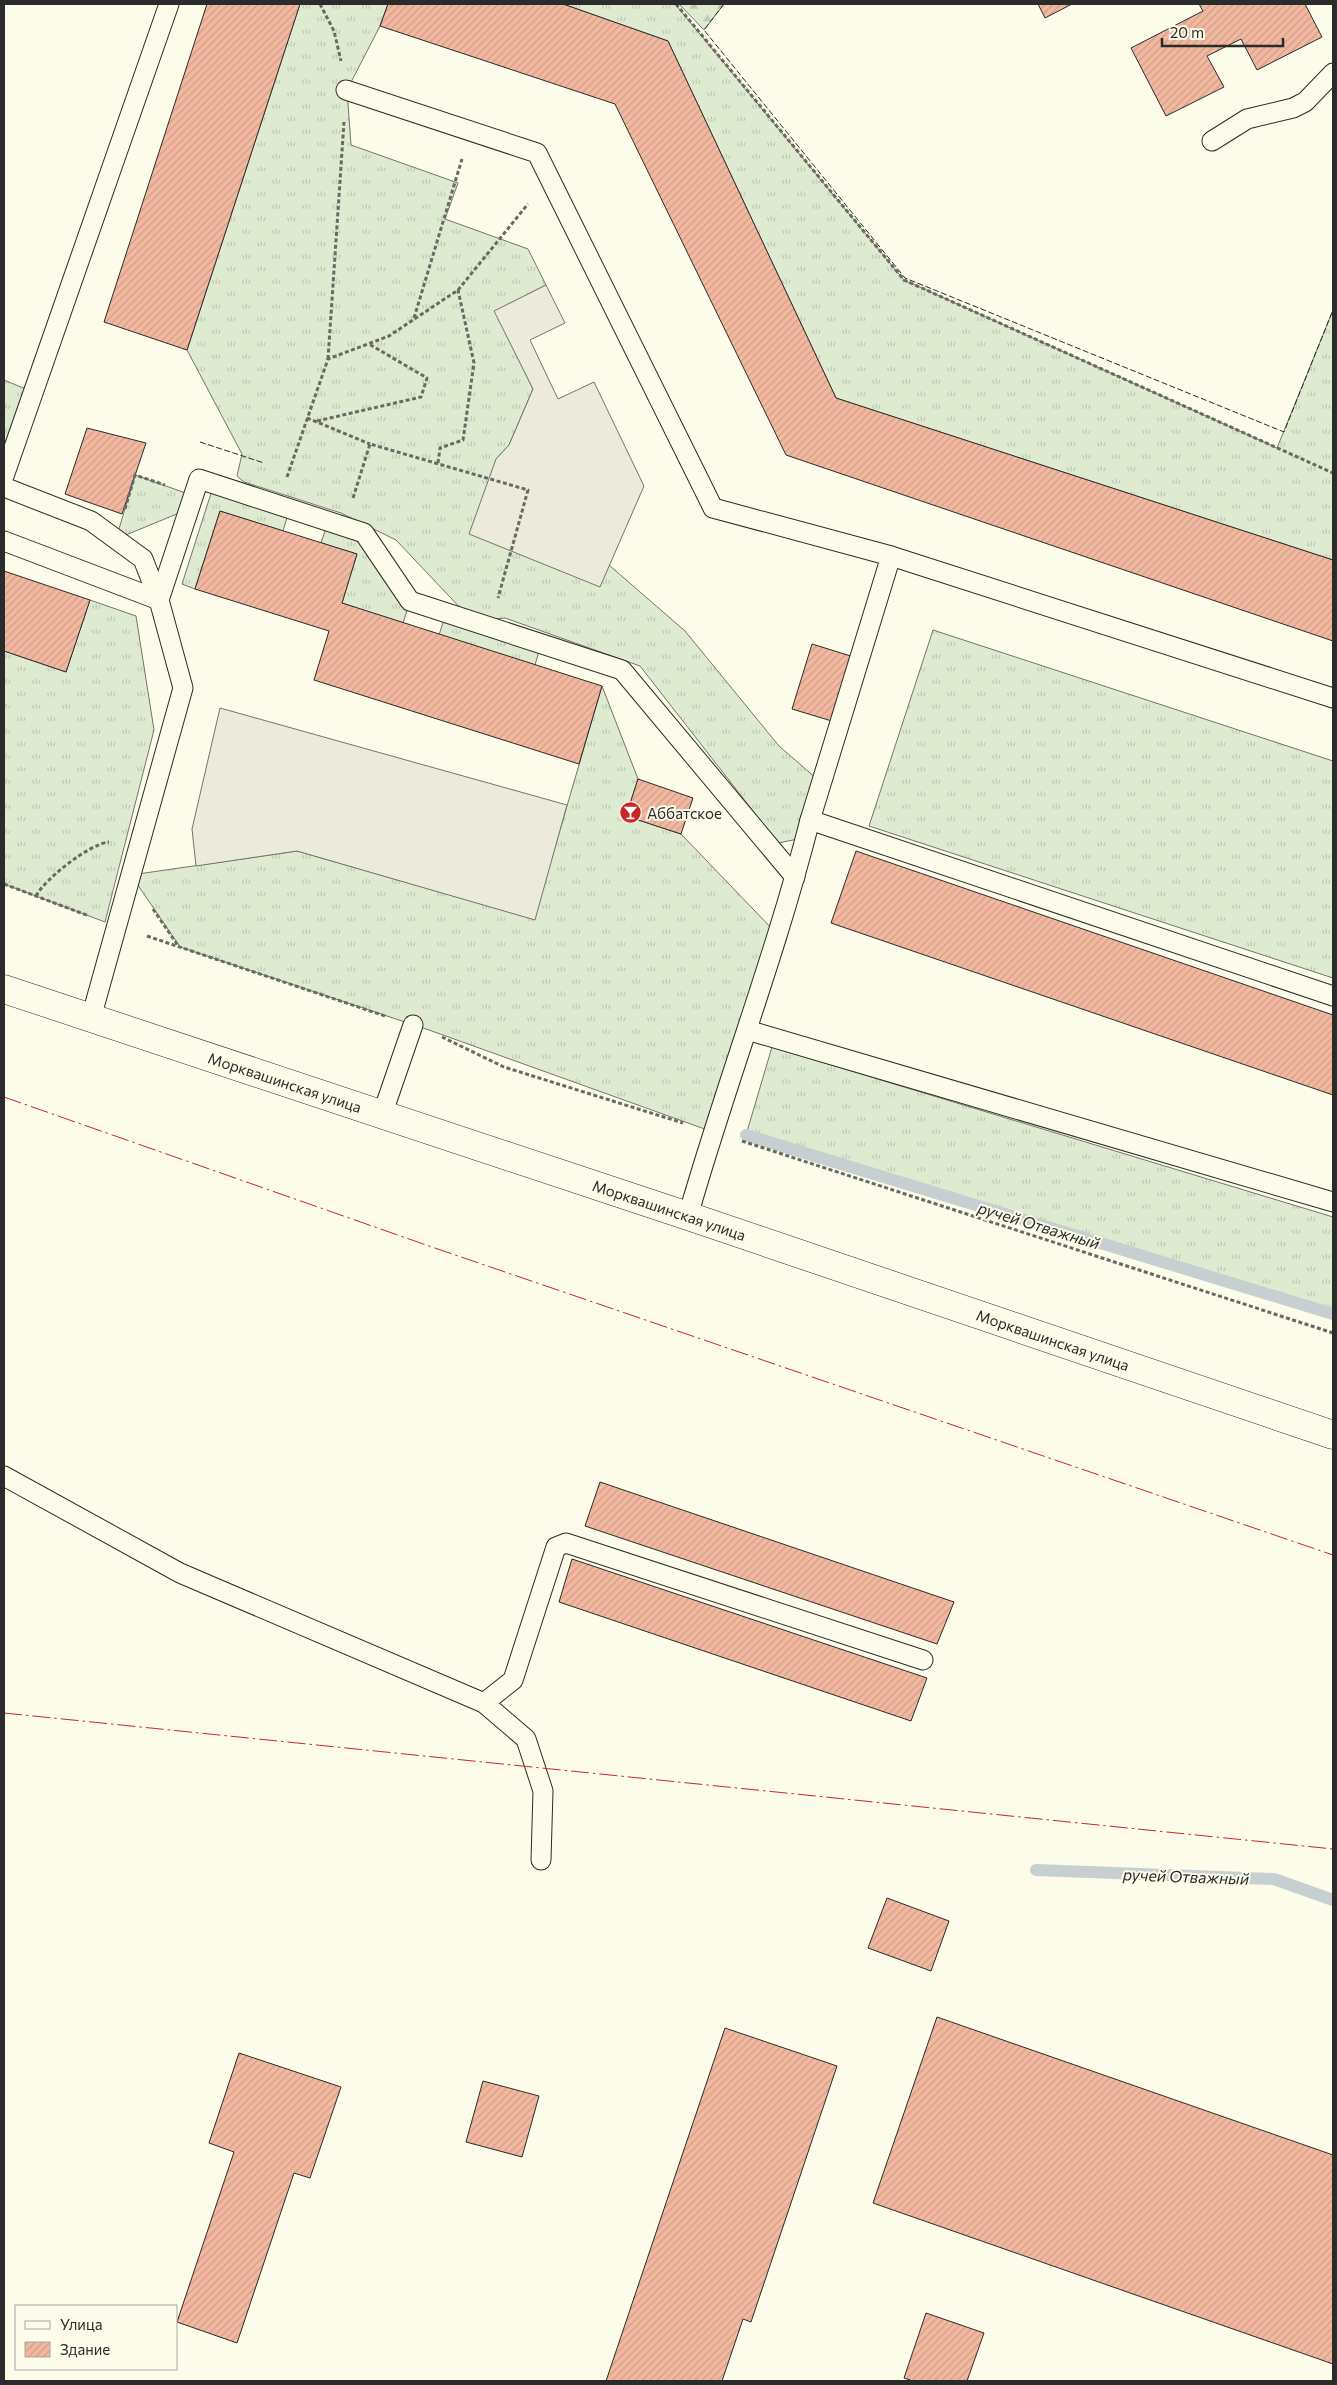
<svg xmlns="http://www.w3.org/2000/svg" width="1337" height="2385" viewBox="0 0 1337 2385" font-family="Commissioner,sans-serif">
	<style>
		.grass { fill: url(#grass-tufts); stroke: #74746e }
		.forest { fill: url(#forest-firs); stroke: #74746e }
		.parking { fill: #eceadb; stroke: #74746e }
		.lines { fill: none; stroke-linecap: round; stroke-linejoin: round }
		.stream { stroke: #c7d0d0; stroke-width: 12 }
		.building { fill: url(#building-hatch); stroke: #2b2b2b }
		.service-casing { stroke: #2b2b2b; stroke-width: 21 }
		.minor-casing { stroke: #2b2b2b; stroke-width: 29 }
		.path { stroke: #6a6964; stroke-width: 3; stroke-dasharray: 4 2.5; stroke-linecap: butt }
		.service { stroke: #fdfbea; stroke-width: 19 }
		.minor { stroke: #fdfbea; stroke-width: 28 }
		.fence { stroke: #2b2b2b; stroke-width: 1; stroke-dasharray: 6 2.5; stroke-linecap: butt }
		.power { stroke: #c62828; stroke-width: 1; stroke-dasharray: 18 4 2.5 4; stroke-linecap: butt }
		.labels { text-anchor: middle; dominant-baseline: central; stroke-width: 4; stroke-linejoin: round; paint-order: stroke }
		.poi-label { font-size: 15px; fill: #2b2b2b; stroke: #fdfbea; text-anchor: start }
		.street-label { font-size: 15px; fill: #2b2b2b; stroke: #fdfbea }
		.water-label { font-size: 16px; font-style: italic; fill: #2b2b2b; stroke: #fdfbea }
	</style>
	<defs>
		<pattern id="grass-tufts" width="24" height="20" patternUnits="userSpaceOnUse" patternTransform="scale(1.25)"><rect width="24" height="20" fill="#deebd1"/><path d="M3 7l-1-3M5 7V3M7 7l1-3M15 17l-1-3M17 17v-4M19 17l1-3" fill="none" stroke="#bfcab4"/></pattern>
		<pattern id="forest-firs" width="22" height="20" patternUnits="userSpaceOnUse" patternTransform="scale(1.25)"><rect width="22" height="20" fill="#deebd1"/><path d="M5 1l3.5 6h-7zM16 11l3.5 6h-7z" fill="#bfcab4"/></pattern>
		<pattern id="building-hatch" width="6" height="6" patternUnits="userSpaceOnUse" patternTransform="scale(1.25)"><rect width="6" height="6" fill="#f2b8a0"/><path d="M-1 1l2-2M0 6l6-6M5 7l2-2" fill="none" stroke="#d09e8a"/></pattern>
	</defs>
	<rect width="100%" height="100%" fill="#fdfbea"/>
	<!-- grass -->
	<g class="grass">
		<path d="M300,4H388L380,26L347,90L351,145L458,183L445,219L528,249L546,285L495,311L533,389L509,445L496,459L599,587L609,565L685,631L779,746L817,779L803,838L778,843L640,666L505,618L485,620L466,614L396,540L341,513L244,482L237,476L242,454L187,350Z"/>
		<path d="M563,4H675L904,280L1277,448L1333,310V560L836,398L668,41Z"/>
		<path d="M4,380L33,392L4,476Z"/>
		<path d="M135,475L194,496L189,509L116,539Z"/>
		<path d="M214,484L290,508L283,531L220,511L195,589L182,584Z"/>
		<path d="M328,522L364,533L410,601L403,623L342,603L357,554L321,543Z"/>
		<path d="M90,600L136,616L154,730L105,922L4,884V651L66,672Z"/>
		<path d="M446,613L541,644L535,665L439,635Z"/>
		<path d="M933,630L1333,761V978L869,826Z"/>
		<path d="M602,686L638,779L626,816L681,834L777,934L713,1132L429,1030L180,947L131,875L297,851L534,919Z"/>
		<path d="M772,1047L1333,1217V1313L746,1135Z"/>
	</g>
	<!-- forest -->
	<path class="forest" d="M679,4H724L704,30Z"/>
	<!-- parking -->
	<g class="parking">
		<path d="M546,285L565,323L530,340L558,399L594,382L644,486L600,587L469,534L496,459L509,445L533,389L494,311Z"/>
		<path d="M220,708L567,805L535,920L297,851L196,866L192,829Z"/>
	</g>
	<g class="lines">
		<!-- stream -->
		<g class="stream">
			<path d="M746,1135L1333,1314"/>
			<path d="M1036,1870L1274,1879L1333,1900"/>
		</g>
	</g>
	<!-- building -->
	<g class="building">
		<path d="M207,4H300L187,350L104,322Z"/>
		<path d="M388,4H563L668,41L836,398L1333,560V641L786,455L615,104L380,26Z"/>
		<path d="M1038,4H1072L1045,18Z"/>
		<path d="M1199,4H1305L1322,37L1257,70L1241,39L1207,56L1224,87L1166,116L1131,48L1203,11Z"/>
		<path d="M87,428L146,443L122,514L65,494Z"/>
		<path d="M220,511L357,554L342,603L602,686L579,764L314,680L329,631L195,589Z"/>
		<path d="M4,571L90,600L66,672L4,651Z"/>
		<path d="M812,644L854,657L835,722L792,709Z"/>
		<path d="M638,779L693,798L681,834L626,816Z"/>
		<path d="M856,851L1333,1015V1095L831,923Z"/>
		<path d="M600,1482L954,1602L937,1644L585,1526Z"/>
		<path d="M572,1559L927,1678L911,1721L559,1602Z"/>
		<path d="M887,1898L949,1921L931,1971L868,1948Z"/>
		<path d="M937,2017L1333,2155V2364L873,2203Z"/>
		<path d="M725,2028L837,2066L751,2322L743,2319L722,2381H606Z"/>
		<path d="M239,2053L341,2087L310,2178L294,2173L237,2343L177,2322L234,2152L209,2143Z"/>
		<path d="M483,2081L539,2096L522,2157L466,2142Z"/>
		<path d="M926,2313L984,2333L967,2381H913L904,2378Z"/>
	</g>
	<g class="lines">
		<defs>
			<g id="service">
				<path d="M346,90L537,153L713,508L891,556"/>
				<path d="M1212,141L1247,119L1293,108L1305,102L1333,73"/>
				<path d="M4,476L169,4"/>
				<path d="M4,487L91,521L143,559L159,600"/>
				<path d="M4,541L159,600"/>
				<path d="M810,820L891,556L1333,698"/>
				<path d="M91,1018L183,688L159,600L199,479L364,533L410,601L622,670L795,877"/>
				<path d="M747,1030L1333,1202"/>
				<path d="M382,1115L413,1025"/>
				<path d="M688,1216C726,1083 776,954 810,820L1333,996"/>
				<path d="M4,1476L180,1573L484,1703L513,1680L556,1547L566,1543L923,1660"/>
				<path d="M484,1703L526,1739L543,1791L541,1860"/>
			</g>
			<g id="minor">
				<path id="s1" d="M4,989L688,1216L1333,1435"/>
			</g>
		</defs>
		<!-- service casing -->
		<use href="#service" class="service-casing"/>
		<!-- minor casing -->
		<use href="#minor" class="minor-casing"/>
		<!-- path -->
		<g class="path">
			<path d="M320,4L334,31L341,61"/>
			<path d="M676,4L904,280L1333,473"/>
			<path d="M414,318L462,159"/>
			<path d="M328,359L344,122"/>
			<path d="M307,418L370,444"/>
			<path d="M317,421L421,397L427,378L369,344"/>
			<path d="M438,463L440,448L463,440L474,363L458,290"/>
			<path d="M287,477L328,359L389,336L458,290L528,204"/>
			<path d="M353,498L370,444L528,490L498,598"/>
			<path d="M125,509L135,475L165,485"/>
			<path d="M4,884L89,916"/>
			<path d="M36,896C45,879 89,844 109,842"/>
			<path d="M153,909L179,947"/>
			<path d="M147,936L385,1016"/>
			<path d="M442,1037L504,1067L683,1123"/>
			<path d="M742,1141L1333,1333"/>
		</g>
		<!-- service -->
		<use href="#service" class="service"/>
		<!-- minor -->
		<use href="#minor" class="minor"/>
		<!-- fence -->
		<g class="fence">
			<path d="M724,4L704,30L905,278L1284,432L1333,310"/>
			<path d="M200,442L264,463"/>
		</g>
		<!-- power -->
		<g class="power">
			<path d="M4,1097L429,1246L1333,1555"/>
			<path d="M4,1713L1333,1849"/>
		</g>
	</g>
	<!-- icons -->
	<defs>
		<symbol id="bar-disc" viewBox="-11 -11 22 22"><circle r="9.5" fill="#c62828" stroke="#fdfbea"/><path d="M-6-5H6L.8 .8V4.5H3.5V6h-7V4.5H-.8V.8Z" fill="#fff"/></symbol>
	</defs>
	<g fill-rule="evenodd">
		<use href="#bar-disc" x="618" y="800" width="25" height="25"/>
	</g>
	<g class="labels">
		<!-- poi labels -->
		<g class="poi-label">
			<text x="647" y="813">Аббатское</text>
		</g>
		<!-- street labels -->
		<g class="street-label">
			<text stroke="none"><textPath href="#s1" startOffset="296">Морквашинская улица</textPath></text>
			<text stroke="none"><textPath href="#s1" startOffset="701">Морквашинская улица</textPath></text>
			<text stroke="none"><textPath href="#s1" startOffset="1106">Морквашинская улица</textPath></text>
		</g>
		<!-- water labels -->
		<g class="water-label">
			<text transform="translate(1039 1225) rotate(17)">ручей Отважный</text>
			<text transform="translate(1186 1876) rotate(2)">ручей Отважный</text>
		</g>
	</g>
	<!-- border -->
	<rect width="1337" height="2385" fill="none" stroke="#2b2b2b" stroke-width="10"/>
	<!-- legend -->
	<rect x="15" y="2305" width="162" height="65" fill="#fdfbea" stroke="#a9a89e"/>
	<rect x="25" y="2321" width="25" height="8" fill="#fdfbea" stroke="#a9a89e"/>
	<text x="60" y="2330" font-size="15" fill="#2b2b2b">Улица</text>
	<rect x="25" y="2342" width="25" height="15" fill="url(#building-hatch)" stroke="#a9a89e"/>
	<text x="60" y="2355" font-size="15" fill="#2b2b2b">Здание</text>
	<!-- scale -->
	<path d="M1162 38v8h121v-8" fill="none" stroke="#2b2b2b" stroke-width="2.5"/>
	<text x="1170" y="38" font-size="15" fill="#2b2b2b" stroke="#fdfbea" stroke-width="4" paint-order="stroke">20 m</text>
</svg>
